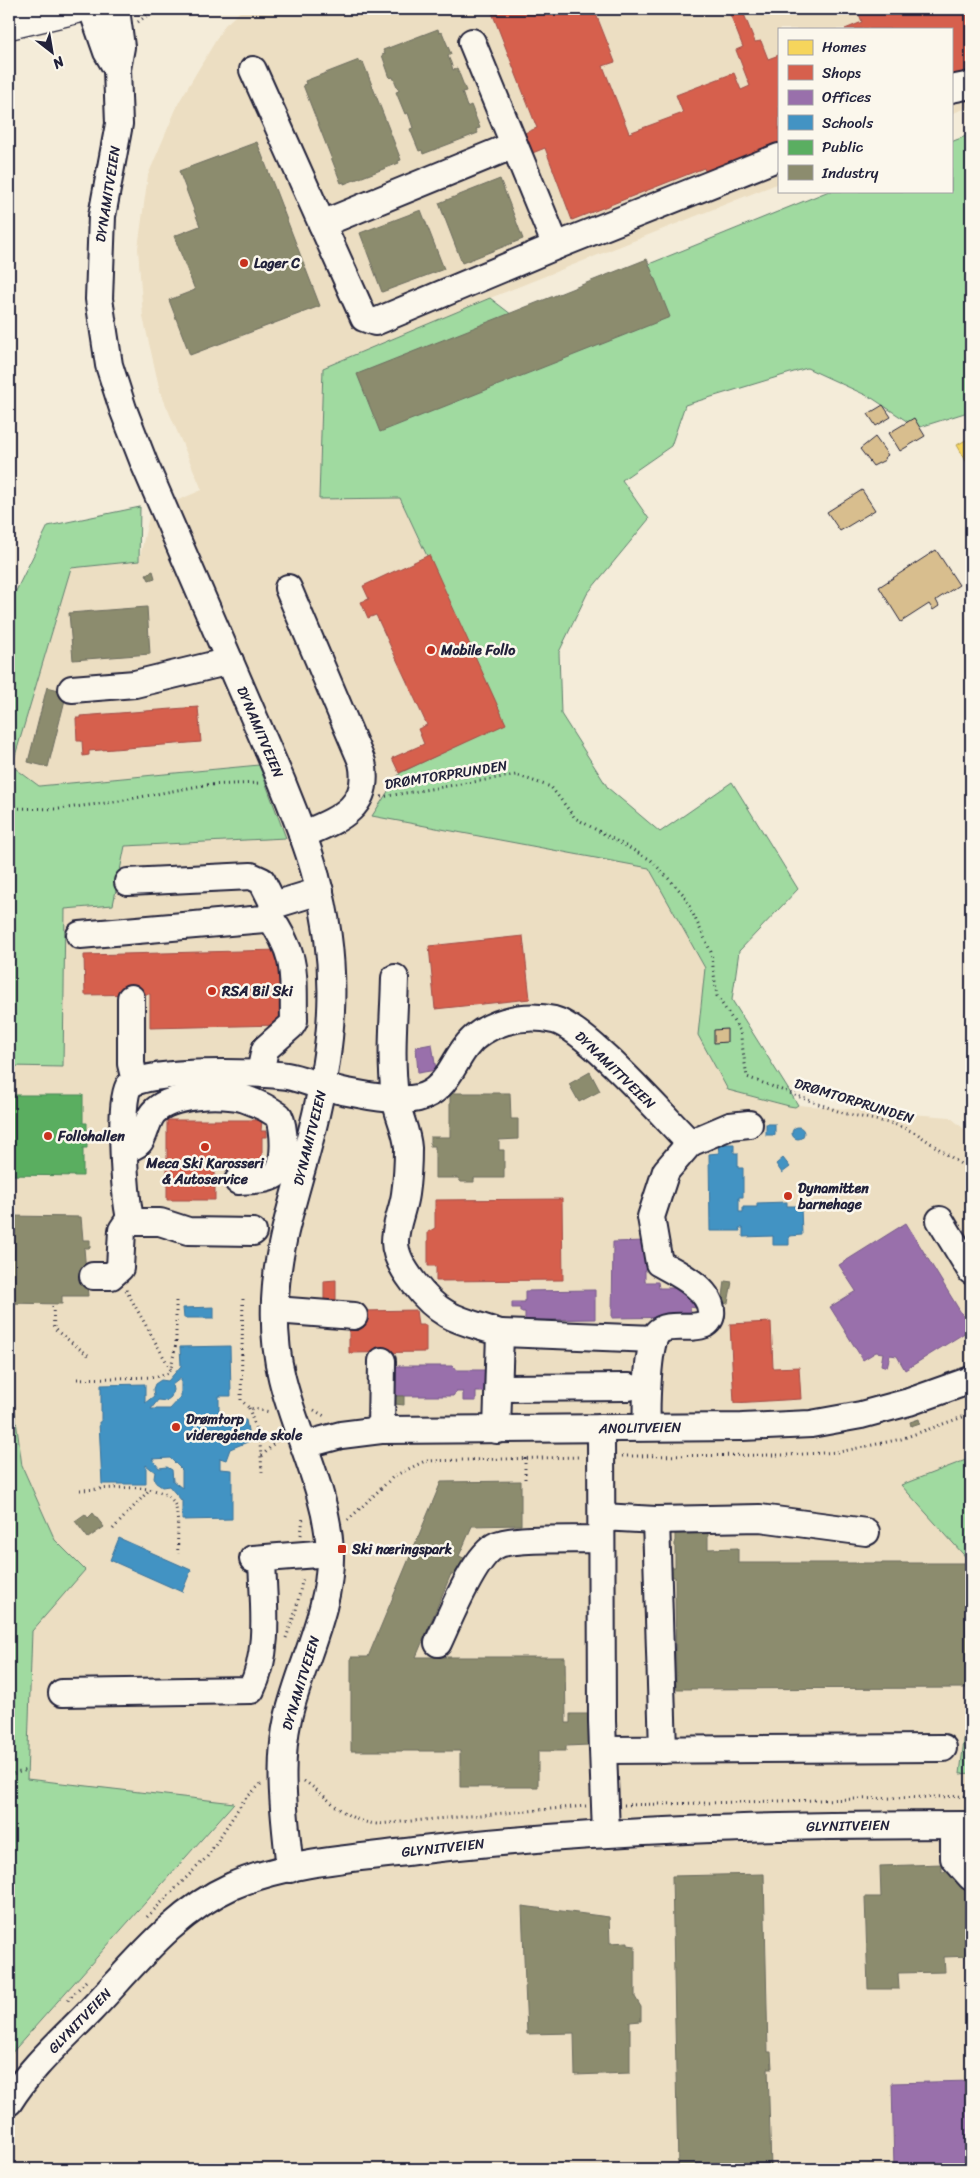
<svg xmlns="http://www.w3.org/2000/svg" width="980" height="2178" viewBox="0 0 980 2178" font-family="Sriracha,sans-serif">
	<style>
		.built { fill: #ecdec2 }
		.green { fill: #a0daa0; stroke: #617e6e }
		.homes { fill: #f6d55c; stroke: #b69f52 }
		.shops { fill: #d6604d; stroke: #a04d48 }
		.offices { fill: #9970ab; stroke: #755989 }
		.schools { fill: #4393c3; stroke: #39719a; fill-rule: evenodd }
		.public { fill: #5aae61; stroke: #498456 }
		.industry { fill: #8c8c6e; stroke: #6c6c5f }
		.building { fill: #d8be8e; stroke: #22223b }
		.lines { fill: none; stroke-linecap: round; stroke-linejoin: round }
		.minor-casing { stroke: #22223b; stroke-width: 30 }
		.major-casing { stroke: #22223b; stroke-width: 31 }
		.path { stroke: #22223b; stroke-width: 3; stroke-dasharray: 1 4; stroke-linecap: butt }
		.minor { stroke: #fbf7ec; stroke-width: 26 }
		.major { stroke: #fbf7ec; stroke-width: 28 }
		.poi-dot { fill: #c8321e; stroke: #fbf7ec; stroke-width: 2 }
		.labels { text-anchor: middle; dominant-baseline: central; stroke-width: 5; stroke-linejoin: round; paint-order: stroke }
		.street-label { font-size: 14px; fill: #22223b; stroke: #fbf7ec }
		.poi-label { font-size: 14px; font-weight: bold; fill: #22223b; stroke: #fbf7ec; text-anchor: start }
	</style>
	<rect width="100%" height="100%" fill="#f4ecd9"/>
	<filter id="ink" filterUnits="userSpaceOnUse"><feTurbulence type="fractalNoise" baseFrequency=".02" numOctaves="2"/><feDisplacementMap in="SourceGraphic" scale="10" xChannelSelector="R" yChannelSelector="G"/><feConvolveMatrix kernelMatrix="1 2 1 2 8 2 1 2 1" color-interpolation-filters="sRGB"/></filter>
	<g filter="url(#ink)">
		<!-- built -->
		<path class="built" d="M243,9H971V106L951,114V29H779V183L490,298L323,368L319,499L400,498L505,724L400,773L373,816L650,868L705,968L698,1035L728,1090L795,1107L798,1105L950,1117L971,1135V2169H9V2056L234,1804L27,1779L32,1631L85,1570L55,1540L22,1466L9,1366V1066L63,1067L65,908L113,905L125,846L285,838L258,765L39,786L12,766L71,568L139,561L150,512L202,490L160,391L143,317L138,248L148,175L179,102L225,25Z"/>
		<!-- green -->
		<g class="green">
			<path d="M971,134V411L917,428L872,398L807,368L685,405L671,446L622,480L649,519L587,594L559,652L561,714L608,788L660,832L732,782L798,889L739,951L732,1000L798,1105L795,1107L789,1106L728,1090L698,1035L705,968L649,868L372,816L400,773L505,723L400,498L319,499L323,368L490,298L516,318L829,191H951V142Z"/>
			<path d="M140,507L139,561L71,568L12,766L39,786L259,765L286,838L125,846L113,905L65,909L63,1067L9,1066V605L48,526Z"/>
			<path d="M9,1366L22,1466L55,1540L85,1570L32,1631L27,1779L234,1803L9,2056Z"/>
			<path d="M971,1458V1563L901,1485Z"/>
			<path d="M971,1609V1773L960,1774L970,1689Z"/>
		</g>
		<!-- homes -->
		<path class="homes" d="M971,437V468H970L957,445Z"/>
		<!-- shops -->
		<g class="shops">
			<path d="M494,9H594L615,62L603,66L629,133L683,113L676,95L734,73L741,90L750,86L736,50L743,47L728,9H742L755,42L761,41L768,59L779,55V144L706,173L704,168L572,220L545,148L530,154L522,134L537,128L491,10Z"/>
			<path d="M874,9H882L884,14L897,9H971V69L951,77V29H845L862,22L859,14Z"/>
			<path d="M429,555L506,724L399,773L392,758L424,744L418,729L427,725L376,615L368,618L361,602L369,599L363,586Z"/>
			<path d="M198,707L201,742L89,751V755L83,756L82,741H77L76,718H80V716Z"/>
			<path d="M523,936L530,999L435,1009L429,946Z"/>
			<path d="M279,950L281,1025L150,1028V994L85,995L84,955Z"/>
			<path d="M167,1120H262L261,1131H267V1137H262V1169H215V1200H167Z"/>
			<path d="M562,1199L563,1280L436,1281V1266H428V1232L435,1228V1200Z"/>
			<path d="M336,1280V1303H324V1281Z"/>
			<path d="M416,1310L418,1325H426V1352L349,1353V1325H364V1311Z"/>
			<path d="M771,1322L773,1368L799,1367L801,1399L734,1403L730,1324Z"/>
		</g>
		<!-- offices -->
		<g class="offices">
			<path d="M432,1044L436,1070L418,1073L416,1047Z"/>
			<path d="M906,1223L971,1329L905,1370L897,1356L890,1355L887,1367L881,1365L883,1353L876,1352L863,1360L830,1307L856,1291L839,1265Z"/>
			<path d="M645,1241V1282H658L659,1288H690V1300H696V1308L690,1307L691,1317L612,1318L613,1242Z"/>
			<path d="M595,1290V1319L525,1320V1312H520V1308H512V1302H525V1291Z"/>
			<path d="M395,1366H453L456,1370H486V1392H476V1401H463V1392H456L453,1396H395L393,1393V1369Z"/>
			<path d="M971,2081V2169H894L892,2083Z"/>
		</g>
		<!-- schools -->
		<g class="schools">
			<rect x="766" y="1124" width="9" height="11"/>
			<circle cx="798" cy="1133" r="6"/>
			<path d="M718,1144H734V1153H738V1168H743V1197H739V1212H743V1207H757V1203L787,1202V1206H801L802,1235L789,1236V1245H773V1236L743,1237V1228H739L740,1231H710L709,1154L719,1153Z"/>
			<path d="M783,1158L790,1167L782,1173L776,1164Z"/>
			<path d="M214,1307V1318H184L183,1308Z"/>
			<path d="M230,1346L231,1396H219V1420H246L250,1441L230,1449L226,1460L220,1458V1469L232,1470V1519L182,1520V1501L169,1486L162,1487L156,1483L154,1478L155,1472L146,1465V1484H102L99,1422H101V1385L145,1384V1403L154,1396L153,1389L155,1384L161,1380L168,1381L181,1366L180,1347ZM181,1378V1397L170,1409H151L158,1400L166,1401L171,1397L173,1390L172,1385ZM170,1458L182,1470V1488L173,1481L172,1470L167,1467L159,1468L152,1459Z"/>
			<path d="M119,1538L191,1570L182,1592L110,1560Z"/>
		</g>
		<!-- public -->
		<path class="public" d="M9,1095H83V1123H87V1148H83V1176L9,1175Z"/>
		<!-- industry -->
		<g class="industry">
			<path d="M438,29L439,33L442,32L451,54L448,56L451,63L453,70L457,68L466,91L462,92L467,107L471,105L480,128L476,129L478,133L423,154L422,150L419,151L410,129L413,128L408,113L405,114L396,92L399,91L393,77L390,78L382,55L385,54L383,50Z"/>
			<path d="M359,60L360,63L363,62L401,160L398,161L399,163L344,184V182L341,183L303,85L306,84L305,81Z"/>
			<path d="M257,142L320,306L190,355L169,300L195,290L174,236L200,226L179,171Z"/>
			<path d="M500,179L523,239L462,263L439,203Z"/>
			<path d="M421,210L444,269L382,292L360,233Z"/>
			<path d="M647,259L670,317L380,432L357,374Z"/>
			<path d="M153,571L155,578L149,580L146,574Z"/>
			<path d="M147,607L150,654L73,660L69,613Z"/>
			<path d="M47,687L67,692L48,767L28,762Z"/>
			<path d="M590,1072L600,1091L579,1102L569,1084Z"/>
			<path d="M450,1093H510L511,1119H518V1139L499,1140V1150H504V1178H474V1182H461L458,1178H435V1146H430V1137H450Z"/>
			<path d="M9,1216L81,1217L83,1240H90V1248H84L88,1296H62V1304L9,1303Z"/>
			<path d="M725,1281L732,1282L728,1303L722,1304Z"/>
			<path d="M395,1396H404V1405L395,1404Z"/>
			<path d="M919,1419L920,1423L911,1426L910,1422Z"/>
			<path d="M521,1481V1525L472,1526L459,1556L466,1559L458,1577L451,1574L416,1657H565L566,1723H570V1714H589V1745L566,1746V1751H538V1787H460V1751H351V1657H368L441,1482Z"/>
			<path d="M93,1513L104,1527L88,1538L75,1521L85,1514L88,1518Z"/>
			<path d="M675,1533H708V1549L738,1548V1563H970V1688L676,1689L675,1577H671V1567H675Z"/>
			<path d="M942,1864V1872L949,1871L965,1887V1894H971V1956L944,1957L945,1972L898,1973L899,1989H868L865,1897H881L880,1866Z"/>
			<path d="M764,1874L768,2052H771L772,2068H768L771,2169H678L672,1876Z"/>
			<path d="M522,1906L609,1917L610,1943L628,1942V1945L635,1946V1997L641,2007V2021L630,2022V2073L575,2075L574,2033L527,2034Z"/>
		</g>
		<!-- building -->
		<g class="building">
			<path d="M883,405L891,417L876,426L868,414Z"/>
			<path d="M914,418L925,436L900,451L889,433Z"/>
			<path d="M875,437L888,455L884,458L885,460L873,466L860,449Z"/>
			<path d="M862,490L875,510L840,531L827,512Z"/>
			<path d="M936,550L959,585L936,600L939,606L933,610L929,604L901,622L879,587Z"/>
			<path d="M727,1029V1042L714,1043V1030Z"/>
		</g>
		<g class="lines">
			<defs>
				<g id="minor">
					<path d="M92,9L107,52L117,69"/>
					<path d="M116,9L121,47L117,69L119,124L102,216L99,299L109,365L123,409L144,463L282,782C294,813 308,844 316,877C340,965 334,1044 312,1131C298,1187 277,1243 275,1300C274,1326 276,1354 282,1378C296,1436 327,1490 330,1551C332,1610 301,1662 288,1718C277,1768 285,1819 290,1869"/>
					<path d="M472,42L556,246"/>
					<path d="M253,70L364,318L375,322L556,246L779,157"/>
					<path d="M951,89L971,85"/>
					<path d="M322,224L514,145"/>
					<path d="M288,588L362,762C372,808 337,820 302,835"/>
					<path d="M72,689L135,684L230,661"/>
					<path d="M128,882L251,876L262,881L274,905"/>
					<path d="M80,935L264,919L269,916L274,905L320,891"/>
					<path d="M395,978C394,1018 390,1057 395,1096C397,1114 407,1130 408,1148C408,1162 407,1180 405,1194C403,1210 395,1225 395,1242C395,1265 427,1303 447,1314C463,1323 483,1327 500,1333L497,1430"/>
					<path d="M131,998V1064L135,1081"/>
					<path d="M260,1073L265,1049L291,1026L294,1021C293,973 298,957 269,916"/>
					<path d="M690,1143L730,1126L749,1124"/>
					<path d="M124,1148C147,1148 142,1127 153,1113C169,1094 223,1092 245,1099C257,1103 269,1109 279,1116C285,1128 287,1170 273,1176C264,1181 248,1180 238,1181"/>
					<path d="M940,1220L971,1271"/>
					<path d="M253,1232L188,1231L160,1222H135L130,1218C125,1198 118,1099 129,1086C143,1069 263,1072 287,1076C299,1078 310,1083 321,1086C344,1092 396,1103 418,1098C444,1092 451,1067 465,1048C484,1022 523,1013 554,1020C586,1028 663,1116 690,1143L666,1171L651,1217L659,1263C677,1273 714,1290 711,1315C710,1320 707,1324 702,1325C689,1330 667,1322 657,1333C647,1344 646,1410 647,1427"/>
					<path d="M93,1276H111L120,1268L122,1230L130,1218"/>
					<path d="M275,1310L354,1316"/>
					<path d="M500,1333L654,1339"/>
					<path d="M499,1388L629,1387"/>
					<path d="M601,1428L602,1721L606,1834"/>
					<path d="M381,1430L382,1361"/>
					<path d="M304,1445L341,1435L381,1430L742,1427L811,1424L861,1415L909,1402L971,1380"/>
					<path d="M602,1517L656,1520L760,1518L866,1532"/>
					<path d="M656,1520L663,1750"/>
					<path d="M253,1559L330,1553"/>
					<path d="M438,1643C449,1620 474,1555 497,1545C513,1537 579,1540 601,1539"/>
					<path d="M62,1693L251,1690C271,1650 263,1602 262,1559"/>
					<path d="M604,1750L943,1748"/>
					<path d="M954,1836V1858L971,1877"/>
					<path d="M9,2102C30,2068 62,2040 90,2011C133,1966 174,1912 232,1886C286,1862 356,1858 414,1851C599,1829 786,1825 971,1825"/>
				</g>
				<path id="major" d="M9,25L77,9"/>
			</defs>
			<!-- minor casing -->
			<use href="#minor" class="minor-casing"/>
			<!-- major casing -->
			<use href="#major" class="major-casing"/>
			<!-- path -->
			<g class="path">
				<path d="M138,22L146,16L174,9"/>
				<path d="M381,797L516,775L551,787L575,818L651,860L684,895L711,952L717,996L740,1031L747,1077L843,1113L894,1124L916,1133L971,1171"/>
				<path d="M9,808L59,809L114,802L204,785L261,783"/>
				<path d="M126,1290L171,1370"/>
				<path d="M243,1299L241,1400L249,1408L270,1412"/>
				<path d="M53,1306L54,1329L88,1355"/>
				<path d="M77,1379L154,1377L170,1373L176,1343V1299"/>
				<path d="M249,1408L260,1443L262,1472"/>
				<path d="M314,1410L326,1417"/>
				<path d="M262,1456L278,1439"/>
				<path d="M622,1456L787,1455L839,1452L901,1439L971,1414"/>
				<path d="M525,1458V1481"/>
				<path d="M80,1490C103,1490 169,1478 176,1508C179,1522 177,1540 178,1554"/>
				<path d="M348,1520L394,1476L425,1461L581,1457"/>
				<path d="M113,1529L150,1489"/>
				<path d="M301,1535L303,1517"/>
				<path d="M286,1638L296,1610L303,1577"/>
				<path d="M9,1775L27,1770"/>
				<path d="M304,1781C331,1798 343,1821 377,1824L586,1806"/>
				<path d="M624,1805L971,1796"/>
				<path d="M147,1917L207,1857L244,1800L263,1782"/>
				<path d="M68,2000L86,1981"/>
			</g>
			<!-- minor -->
			<use href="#minor" class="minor"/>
			<!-- major -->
			<use href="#major" class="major"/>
		</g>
	</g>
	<!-- markers -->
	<g class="poi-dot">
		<circle cx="244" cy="263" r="5"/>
		<circle cx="431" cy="650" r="5"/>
		<circle cx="212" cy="991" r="5"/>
		<circle cx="48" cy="1136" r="5"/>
		<circle cx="205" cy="1147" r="5"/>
		<circle cx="788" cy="1196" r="5"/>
		<circle cx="176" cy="1427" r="5"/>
		<rect x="337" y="1544" width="10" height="10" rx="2.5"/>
	</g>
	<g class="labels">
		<!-- street labels -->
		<g class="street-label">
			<text transform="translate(108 194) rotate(-81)">DYNAMITVEIEN</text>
			<text transform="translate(260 732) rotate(67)">DYNAMITVEIEN</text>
			<text transform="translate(446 775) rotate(-9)">DRØMTORPRUNDEN</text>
			<text transform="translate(615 1070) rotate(44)">DYNAMITTVEIEN</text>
			<text transform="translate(854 1101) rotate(17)">DRØMTORPRUNDEN</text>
			<text transform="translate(310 1138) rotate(-76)">DYNAMITVEIEN</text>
			<text transform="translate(640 1428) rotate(-1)">ANOLITVEIEN</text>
			<text transform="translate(301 1683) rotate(-73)">DYNAMITVEIEN</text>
			<text transform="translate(848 1826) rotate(-1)">GLYNITVEIEN</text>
			<text transform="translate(443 1848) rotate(-6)">GLYNITVEIEN</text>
			<text transform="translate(80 2021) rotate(-46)">GLYNITVEIEN</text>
		</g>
		<!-- poi labels -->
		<g class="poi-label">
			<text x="254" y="263">Lager C</text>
			<text x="441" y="650">Mobile Follo</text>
			<text x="222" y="991">RSA Bil Ski</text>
			<text x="58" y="1136">Follohallen</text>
			<text x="205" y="1163" text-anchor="middle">Meca Ski Karosseri<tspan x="205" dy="16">&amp; Autoservice</tspan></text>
			<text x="798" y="1188">Dynamitten<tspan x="798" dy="16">barnehage</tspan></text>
			<text x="186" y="1419">Drømtorp<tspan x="186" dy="16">videregående skole</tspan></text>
			<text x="352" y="1549">Ski næringspark</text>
		</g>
	</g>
	<!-- margin -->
	<rect width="980" height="2178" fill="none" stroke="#fbf7ec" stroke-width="30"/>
	<rect x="15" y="15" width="950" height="2148" fill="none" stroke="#22223b" stroke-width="2" filter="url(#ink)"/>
	<!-- legend -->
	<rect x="778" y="28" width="175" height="165" fill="#fbf7ec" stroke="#a4a2a5"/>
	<rect x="788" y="40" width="25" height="15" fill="#f6d55c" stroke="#a4a2a5"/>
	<text x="822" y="52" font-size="15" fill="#22223b">Homes</text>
	<rect x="788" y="65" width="25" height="15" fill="#d6604d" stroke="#a4a2a5"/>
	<text x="822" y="78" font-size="15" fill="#22223b">Shops</text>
	<rect x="788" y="90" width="25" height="15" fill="#9970ab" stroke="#a4a2a5"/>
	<text x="822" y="102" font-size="15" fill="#22223b">Offices</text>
	<rect x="788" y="115" width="25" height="15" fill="#4393c3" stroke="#a4a2a5"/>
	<text x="822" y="128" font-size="15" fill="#22223b">Schools</text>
	<rect x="788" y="140" width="25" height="15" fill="#5aae61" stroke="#a4a2a5"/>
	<text x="822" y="152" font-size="15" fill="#22223b">Public</text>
	<rect x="788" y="165" width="25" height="15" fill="#8c8c6e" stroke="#a4a2a5"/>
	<text x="822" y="178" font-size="15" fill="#22223b">Industry</text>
	<!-- north arrow -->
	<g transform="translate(52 52) rotate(149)" stroke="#fbf7ec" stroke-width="4" paint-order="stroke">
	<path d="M0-4L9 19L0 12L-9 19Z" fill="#22223b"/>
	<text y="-8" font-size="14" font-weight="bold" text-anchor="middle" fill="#22223b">N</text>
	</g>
</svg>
